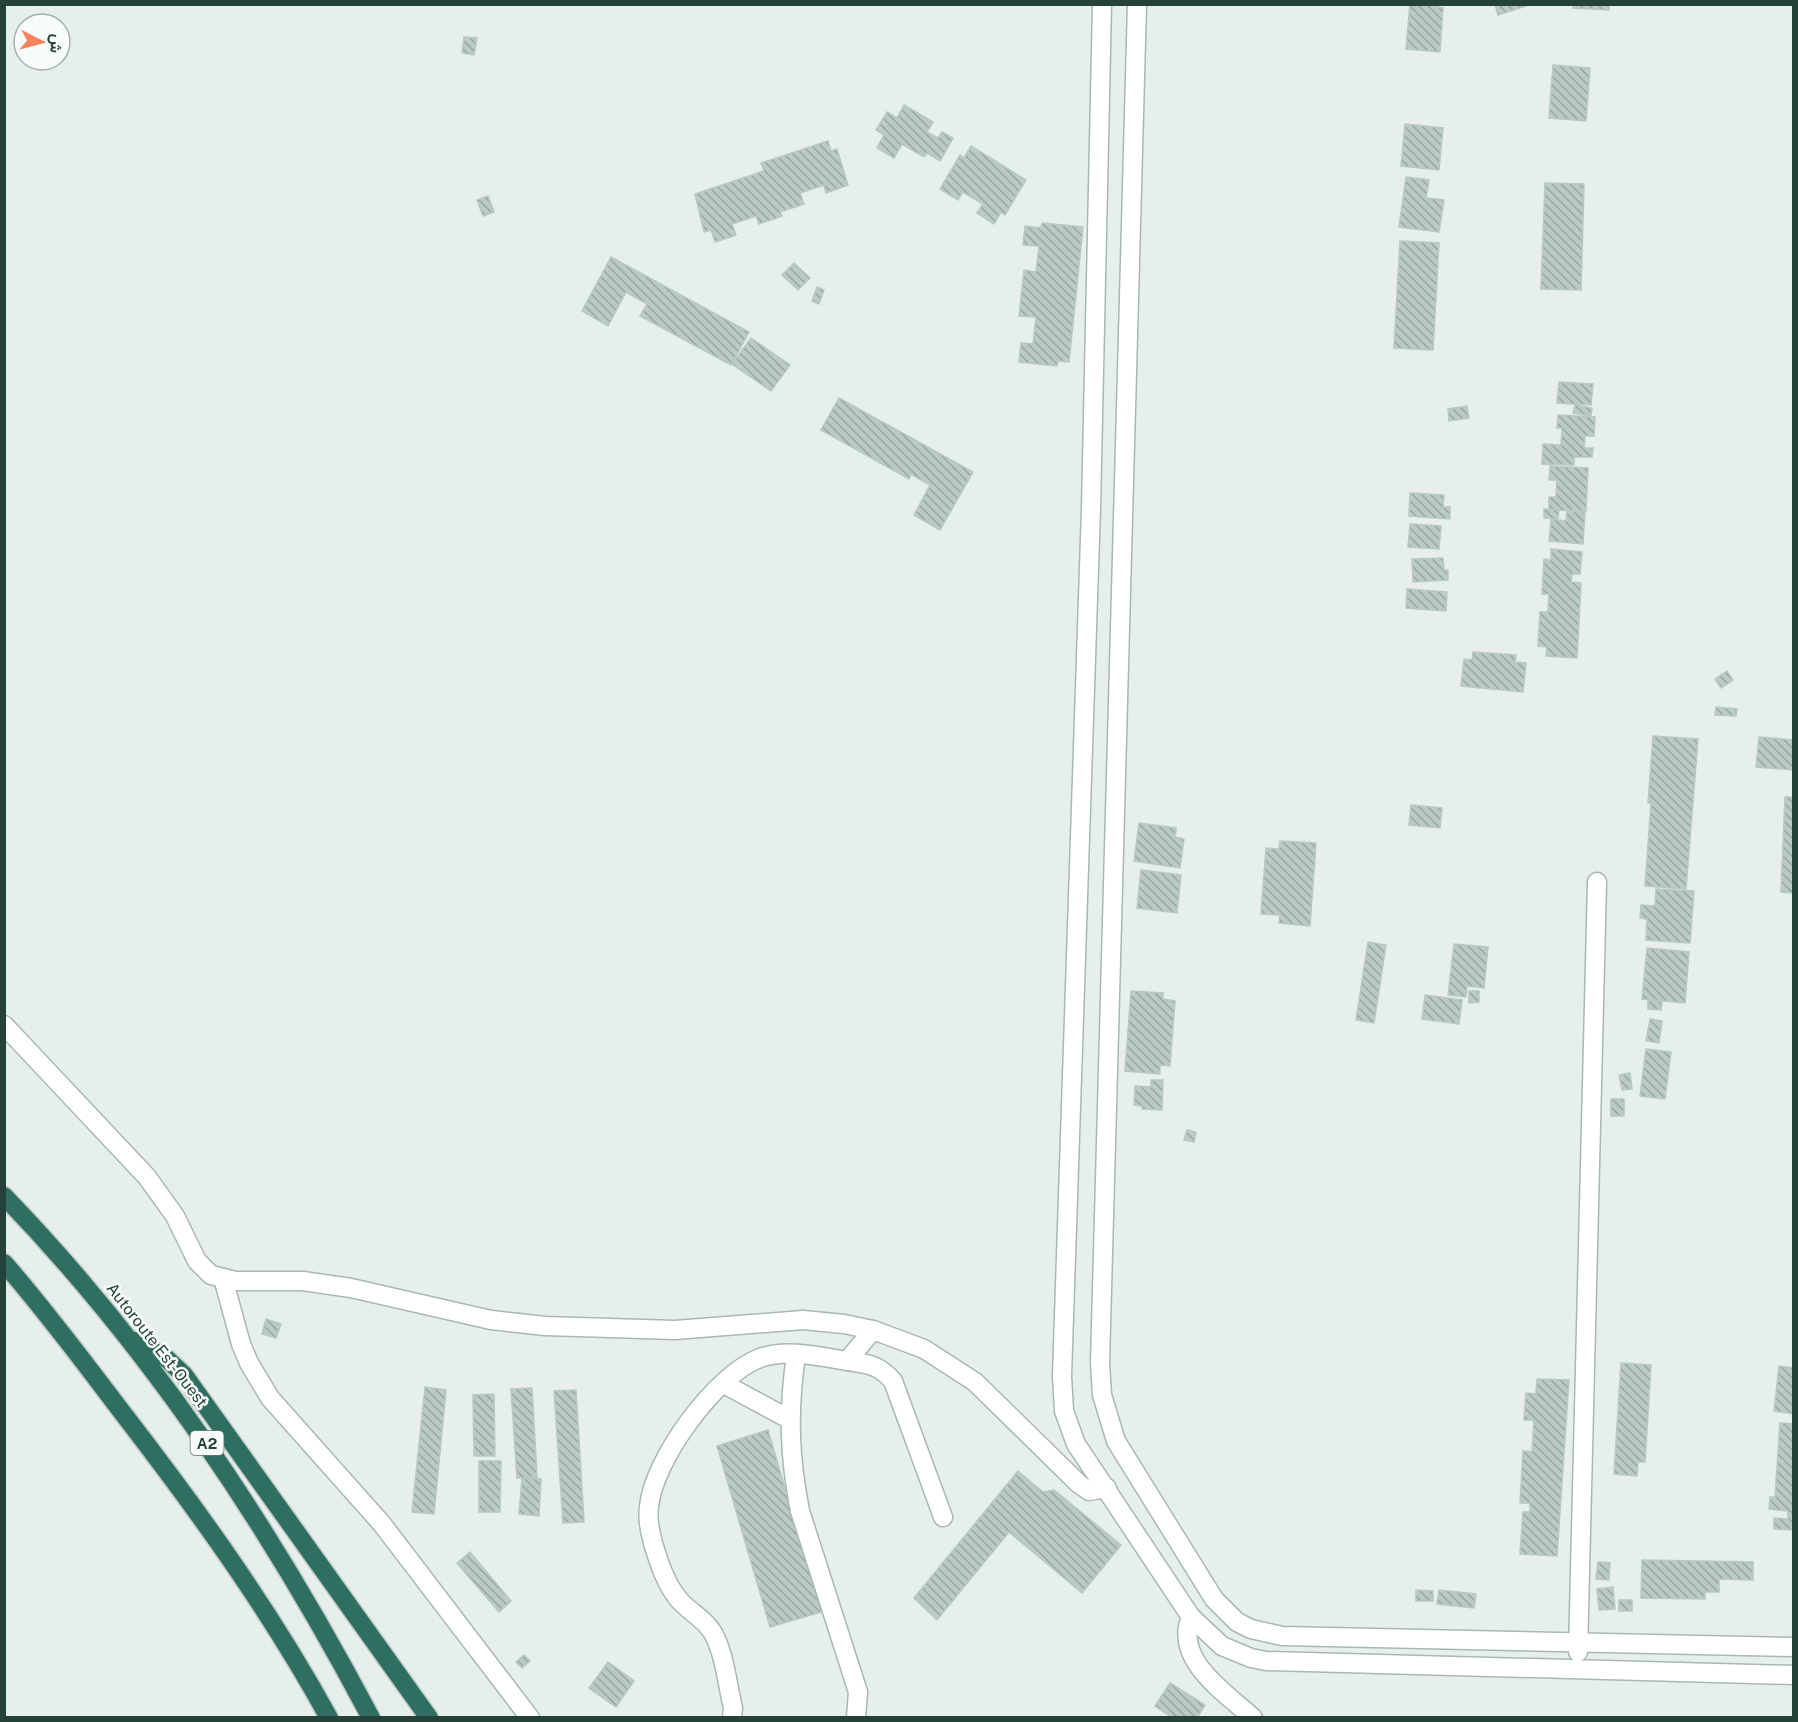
<svg xmlns="http://www.w3.org/2000/svg" width="1798" height="1722" viewBox="0 0 1798 1722" font-family="'Public Sans',Vazirmatn,sans-serif">
	<style>
		.building { fill: url(#building-back-hatch); stroke: #b8c9c2; stroke-width: 1.5 }
		.lines { fill: none; stroke-linecap: round; stroke-linejoin: round }
		.minor-casing { stroke: #a8b8b2; stroke-width: 21 }
		.highway-casing { stroke: #c2cac8; stroke-width: 21 }
		.minor { stroke: #fff; stroke-width: 18 }
		.highway { stroke: #2f6f62; stroke-width: 18 }
		.labels { text-anchor: middle; dominant-baseline: central; stroke-width: 5; stroke-linejoin: round; paint-order: stroke }
		.shield { fill: #f7fbf9; stroke: #637a73; stroke-width: 1.5 }
		.shield-label { font-size: 15px; font-weight: bold; fill: #24423a }
		.street-label { font-size: 16px; fill: #24423a; stroke: #f7fbf9 }
	</style>
	<defs>
		<pattern id="building-back-hatch" width="6" height="6" patternUnits="userSpaceOnUse" patternTransform="scale(1.5)"><rect width="6" height="6" fill="#bbcac4"/><path d="M-1 5l2 2M0 0l6 6M5-1l2 2" fill="none" stroke="#98a6a0"/></pattern>
	</defs>
	<rect width="100%" height="100%" fill="#e6efeb"/>
	<!-- building -->
	<g class="building">
		<path d="M1410,4H1437V7L1443,8L1440,52L1406,49Z"/>
		<path d="M1495,4H1526V6L1498,15Z"/>
		<path d="M1574,4H1609V10L1573,8Z"/>
		<path d="M464,37L477,38L474,55L462,53Z"/>
		<path d="M1553,65L1590,68L1586,121L1549,118Z"/>
		<path d="M904,105L933,122L927,132L938,138L942,132L953,138L940,161L927,153L924,157L902,144L894,158L877,148L884,135L876,130L887,112L897,118Z"/>
		<path d="M1405,124L1443,128L1439,170L1401,166Z"/>
		<path d="M828,141L831,151L837,149L848,185L826,193L824,185L800,193L804,204L780,212L782,216L759,224L756,216L732,224L736,235L715,242L711,230L704,232L695,194L764,171L761,163Z"/>
		<path d="M971,146L1026,180L1005,215L1001,212L994,224L977,213L983,204L963,192L958,200L940,189L960,155L964,158Z"/>
		<path d="M1406,177L1429,180L1426,198L1444,200L1439,232L1399,227Z"/>
		<path d="M1545,183L1584,184L1581,290L1541,289Z"/>
		<path d="M488,196L494,212L483,216L477,200Z"/>
		<path d="M1042,223L1083,227L1069,362L1058,361L1057,366L1019,362L1021,343L1033,344L1036,317L1019,316L1024,270L1036,272L1039,246L1023,245L1025,226L1041,228Z"/>
		<path d="M1400,241L1439,243L1433,350L1394,348Z"/>
		<path d="M611,257L749,332L731,365L640,316L647,304L626,292L608,326L582,311Z"/>
		<path d="M794,263L810,278L798,290L782,275Z"/>
		<path d="M817,287L824,290L819,304L812,301Z"/>
		<path d="M751,338L790,365L771,391L732,364Z"/>
		<path d="M1559,382L1593,384L1591,405L1557,403Z"/>
		<path d="M839,398L973,472L940,530L914,515L930,485L911,474L909,479L821,430Z"/>
		<path d="M1575,405L1592,408L1591,416L1573,413Z"/>
		<path d="M1467,406L1469,418L1449,421L1448,409Z"/>
		<path d="M1558,415L1595,417L1594,436H1585L1584,448H1593L1592,457H1574V465L1542,464L1543,444L1561,445L1562,428H1557Z"/>
		<path d="M1550,466L1588,468L1586,511L1549,510V497H1556L1557,480H1549Z"/>
		<path d="M1410,493L1444,495L1443,507H1450V519L1409,516Z"/>
		<path d="M1544,509L1559,510L1558,519L1544,518Z"/>
		<path d="M1567,511L1585,512L1583,544L1549,541L1551,519L1566,521Z"/>
		<path d="M1410,524L1441,526L1439,549L1408,547Z"/>
		<path d="M1551,549L1582,552L1580,574H1572L1571,582L1581,583L1577,658L1546,656L1547,647L1538,646L1540,612H1548L1549,594H1542L1544,559L1551,560Z"/>
		<path d="M1443,558L1444,570H1448V580L1413,582L1412,559Z"/>
		<path d="M1407,589L1447,592L1446,611L1406,608Z"/>
		<path d="M1473,652L1516,655L1515,662L1526,663L1523,692L1461,686L1464,659L1472,660Z"/>
		<path d="M1727,671L1733,680L1721,688L1715,679Z"/>
		<path d="M1716,707L1737,709L1736,716L1715,715Z"/>
		<path d="M1653,736L1698,739L1686,889L1645,886L1651,803H1648Z"/>
		<path d="M1759,737L1794,740V770L1756,767Z"/>
		<path d="M1785,797H1794V893L1781,892Z"/>
		<path d="M1411,805L1442,808L1440,828L1409,825Z"/>
		<path d="M1139,823L1176,828L1175,837L1184,839L1180,868L1134,861Z"/>
		<path d="M1280,841L1316,843L1310,926L1279,923L1280,915L1261,914L1266,848L1279,849Z"/>
		<path d="M1141,870L1181,875L1177,913L1137,908Z"/>
		<path d="M1656,889L1694,891L1690,943L1646,940L1647,919L1640,918L1641,905L1655,906Z"/>
		<path d="M1368,942L1386,945L1374,1023L1356,1020Z"/>
		<path d="M1454,944L1488,947L1484,988L1467,986L1466,997L1448,995Z"/>
		<path d="M1647,948L1689,952L1685,1003L1642,999Z"/>
		<path d="M1131,991L1163,993V999L1175,1001L1170,1066L1160,1065V1074L1125,1071Z"/>
		<path d="M1469,991H1479V1002L1469,1003Z"/>
		<path d="M1425,995L1462,1000L1459,1024L1422,1019Z"/>
		<path d="M1648,1000L1662,1002L1661,1010L1648,1009Z"/>
		<path d="M1650,1019L1662,1021L1659,1043L1646,1041Z"/>
		<path d="M1646,1049L1671,1052L1665,1099L1640,1096Z"/>
		<path d="M1630,1073L1632,1089L1622,1090L1619,1075Z"/>
		<path d="M1151,1080H1163L1162,1110L1142,1109V1106L1134,1105L1135,1086L1151,1087Z"/>
		<rect x="1611" y="1099" width="13" height="17"/>
		<path d="M1187,1130L1196,1132L1194,1142L1184,1140Z"/>
		<path d="M266,1319L281,1324L276,1338L262,1334Z"/>
		<path d="M1621,1363L1651,1365L1645,1462H1638L1637,1476L1614,1474Z"/>
		<path d="M1779,1366L1794,1368V1414L1774,1411Z"/>
		<path d="M1537,1379L1569,1380L1557,1556L1520,1554L1523,1512H1530V1503H1520L1523,1451L1532,1452L1534,1420H1524L1526,1393L1536,1394Z"/>
		<path d="M425,1387L446,1390L434,1514L412,1512Z"/>
		<path d="M532,1388L537,1477L517,1478L511,1389Z"/>
		<path d="M576,1390L584,1522L563,1523L554,1391Z"/>
		<path d="M494,1394L495,1456H474L473,1395Z"/>
		<path d="M1780,1423L1794,1424V1530L1774,1529V1518L1788,1519V1511L1769,1509L1770,1497H1775Z"/>
		<path d="M768,1430L821,1612L770,1627L717,1446Z"/>
		<path d="M479,1461H501L500,1512H479Z"/>
		<path d="M1018,1471L1043,1492L1054,1490L1121,1545L1082,1593L1009,1532L937,1620L914,1598Z"/>
		<path d="M522,1478L541,1479L539,1516L519,1514Z"/>
		<path d="M470,1552L511,1601L499,1612L457,1563Z"/>
		<path d="M1642,1560L1753,1562V1580L1719,1579V1592H1705V1599L1641,1598Z"/>
		<path d="M1598,1562L1610,1563L1609,1580L1596,1579Z"/>
		<path d="M1613,1587L1615,1609L1599,1610L1597,1589Z"/>
		<path d="M1416,1590L1433,1591V1601H1416Z"/>
		<path d="M1439,1590L1476,1594L1474,1608L1437,1604Z"/>
		<rect x="1619" y="1600" width="13" height="11"/>
		<path d="M524,1655L530,1661L522,1668L516,1662Z"/>
		<path d="M608,1662L634,1681L616,1707L589,1688Z"/>
		<path d="M1170,1683L1205,1705L1197,1718H1173L1155,1706Z"/>
	</g>
	<g class="lines">
		<defs>
			<g id="minor">
				<path d="M1102,4L1091,508L1062,1376L1064,1411L1076,1444L1191,1617L1222,1646L1251,1658L1266,1661L1794,1675"/>
				<path d="M1137,4L1100,1363L1102,1395L1116,1441L1214,1599L1237,1622L1251,1629L1282,1636L1794,1647"/>
				<path d="M4,1025L147,1177L175,1216L197,1261L211,1275L236,1281H303L351,1288L491,1320L545,1326L675,1330L803,1320L844,1324L873,1330L924,1349L975,1382L1079,1484L1089,1491L1107,1488"/>
				<path d="M223,1278L241,1344L249,1363L270,1398L382,1524L530,1718"/>
				<path d="M796,1355C788,1411 789,1455 800,1511L858,1692L856,1718"/>
				<path d="M847,1361L873,1330"/>
				<path d="M724,1384L789,1419"/>
				<path d="M1191,1617C1173,1660 1226,1693 1253,1718"/>
				<path d="M1578,1652L1597,882"/>
				<path d="M732,1718L733,1708C727,1683 725,1655 713,1633C705,1619 691,1613 680,1601C666,1585 659,1563 653,1543C650,1532 647,1519 649,1507C653,1460 716,1374 760,1358C790,1347 829,1359 860,1363C875,1365 883,1370 893,1381L943,1517"/>
			</g>
			<g id="highway">
				<path d="M4,1196C153,1350 271,1529 371,1718"/>
				<path d="M4,1263C47,1312 86,1365 125,1416C199,1512 271,1612 329,1718"/>
				<path d="M135,1341L167,1359L184,1375L429,1718"/>
			</g>
		</defs>
		<!-- minor casing -->
		<use href="#minor" class="minor-casing"/>
		<!-- highway casing -->
		<use href="#highway" class="highway-casing"/>
		<!-- minor -->
		<use href="#minor" class="minor"/>
		<!-- highway -->
		<use href="#highway" class="highway"/>
	</g>
	<g class="labels">
		<!-- shield labels -->
		<rect class="shield" x="190.5" y="1431" width="33" height="24" rx="4.5"/>
		<g class="shield-label">
			<text x="207" y="1443">A2</text>
		</g>
		<!-- street labels -->
		<g class="street-label">
			<text transform="translate(157 1345) rotate(52)">Autoroute Est-Ouest</text>
		</g>
	</g>
	<!-- border -->
	<rect width="1798" height="1722" fill="none" stroke="#24423a" stroke-width="12"/>
	<!-- north arrow -->
	<g transform="translate(42 42) rotate(96)"><circle r="28" fill="#f7fbf9" stroke="#a3b1ad" stroke-width="1.5"/>
	<path d="M0-4.5L10 22L0 15L-10 22Z" fill="#f4845f"/>
	<text y="-9" font-size="16" font-weight="bold" text-anchor="middle" fill="#24423a">ش</text>
	</g>
</svg>
